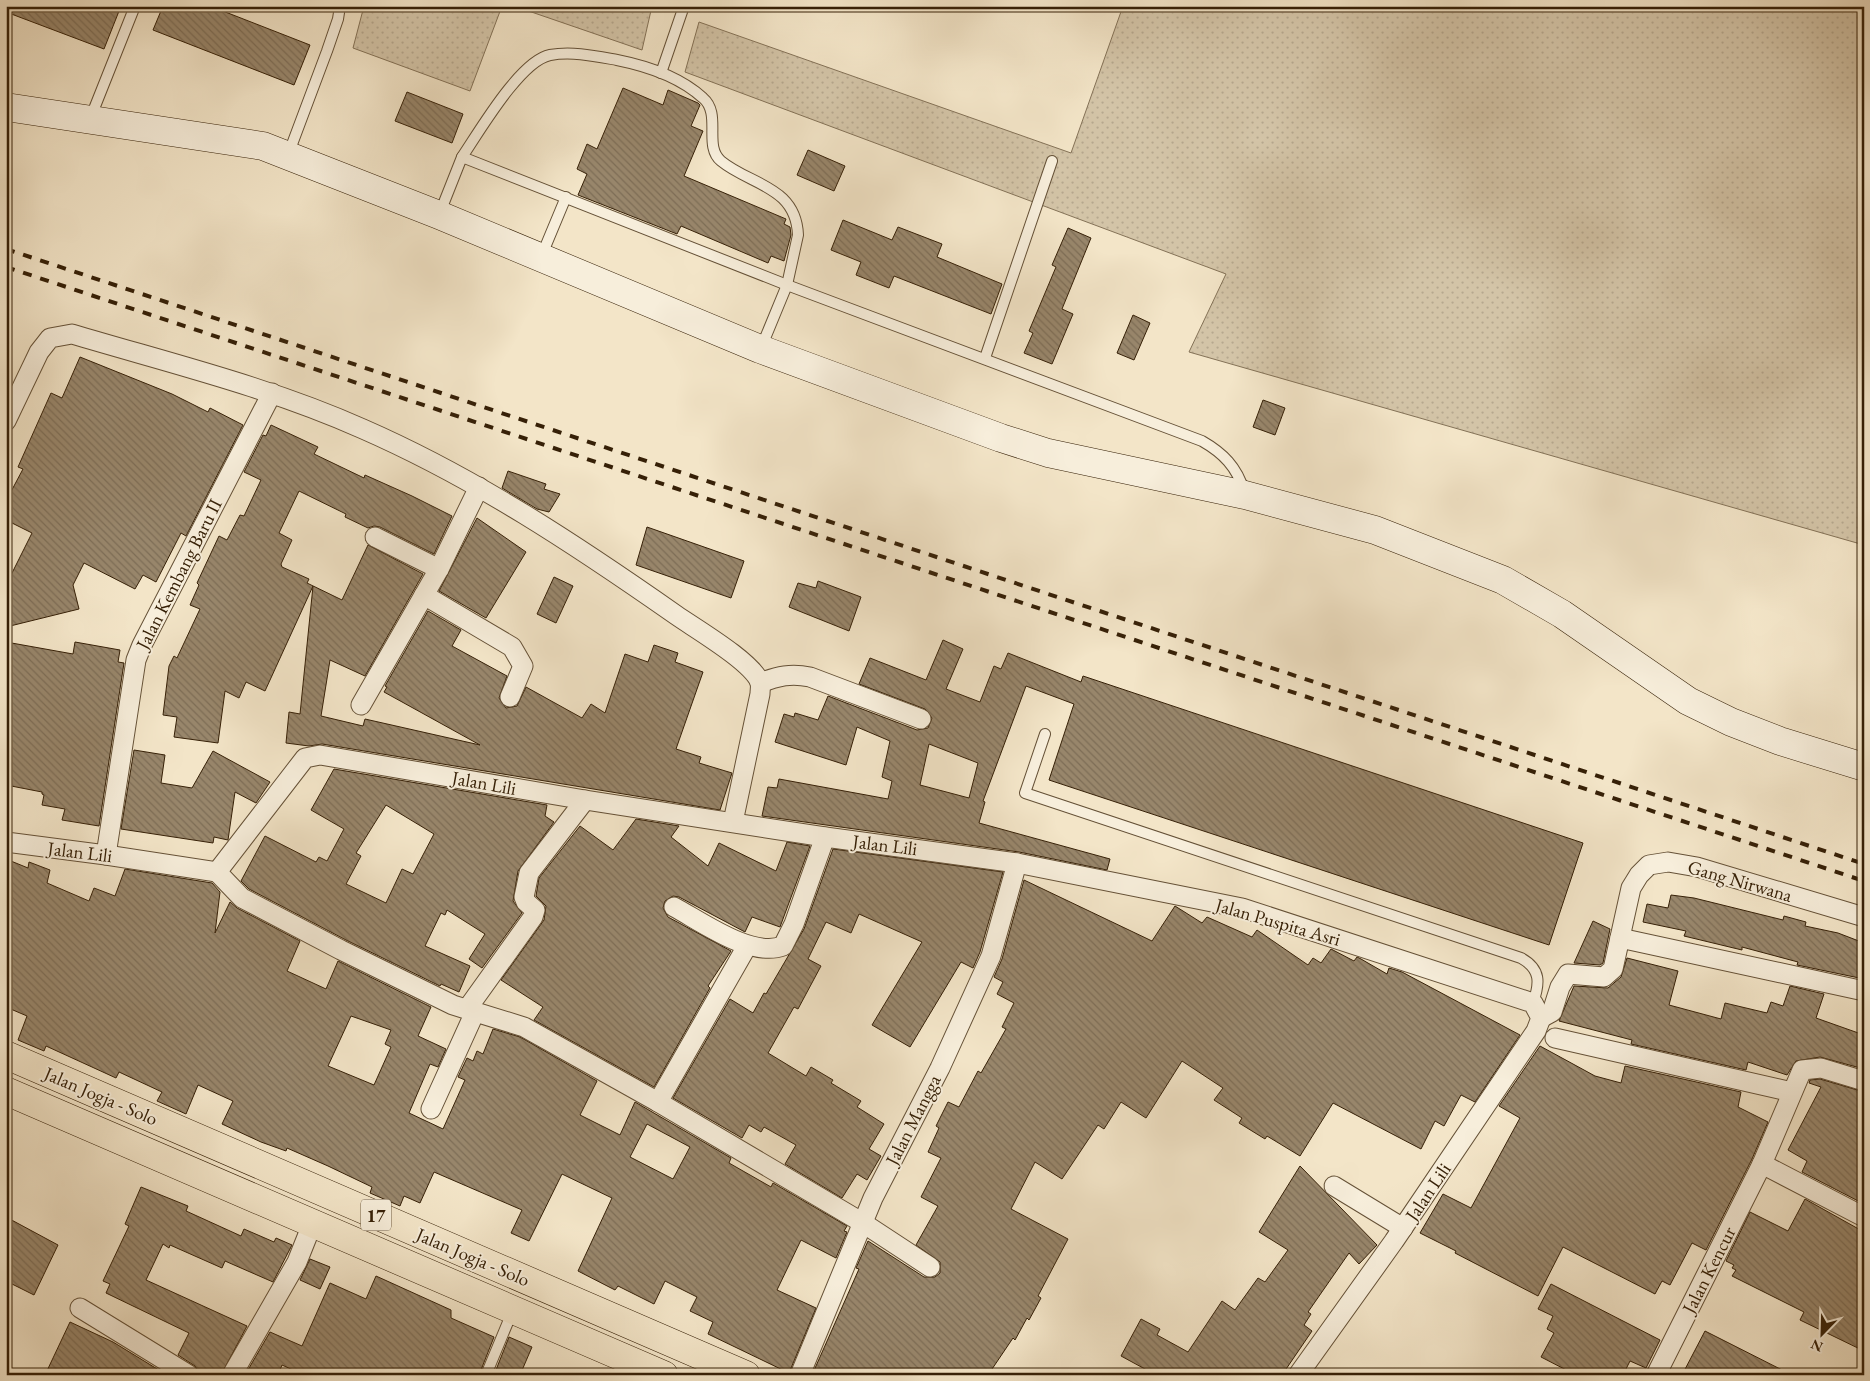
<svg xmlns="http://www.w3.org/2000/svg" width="1870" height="1381" viewBox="0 0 1870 1381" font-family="'EB Garamond',serif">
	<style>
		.grass { fill: url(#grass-dots); stroke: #847257 }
		.building { fill: url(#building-back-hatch); stroke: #362007; fill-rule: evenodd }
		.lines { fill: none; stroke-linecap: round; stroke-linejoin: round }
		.lane-casing { stroke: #655137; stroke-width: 12 }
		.street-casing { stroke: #655137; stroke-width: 21 }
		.secondary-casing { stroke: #362007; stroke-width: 29 }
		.highway-casing { stroke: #362007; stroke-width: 29 }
		.lane { stroke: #f7eedb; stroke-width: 10 }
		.street { stroke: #f7eedb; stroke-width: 19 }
		.secondary { stroke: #f7eedb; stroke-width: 28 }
		.highway { stroke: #f3e5c8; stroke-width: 28 }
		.rail { stroke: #362007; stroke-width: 4; stroke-dasharray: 9 9; stroke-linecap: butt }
		.labels { text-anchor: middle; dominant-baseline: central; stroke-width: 4; stroke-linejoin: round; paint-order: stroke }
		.shield { fill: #f7eedb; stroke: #705e47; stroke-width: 1 }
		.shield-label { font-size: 18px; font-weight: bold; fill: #362007 }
		.street-label { font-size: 19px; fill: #362007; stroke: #f7eedb }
	</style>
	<defs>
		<pattern id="grass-dots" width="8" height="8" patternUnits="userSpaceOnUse" patternTransform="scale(1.25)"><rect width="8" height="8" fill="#d3c4a7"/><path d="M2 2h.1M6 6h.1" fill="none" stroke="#b6a88e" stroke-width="1.8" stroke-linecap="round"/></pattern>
		<pattern id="building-back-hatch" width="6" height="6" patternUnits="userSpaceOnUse" patternTransform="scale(1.25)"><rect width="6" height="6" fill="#98866b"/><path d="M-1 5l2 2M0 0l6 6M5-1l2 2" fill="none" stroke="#7d6d56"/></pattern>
	</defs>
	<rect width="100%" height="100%" fill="#f3e5c8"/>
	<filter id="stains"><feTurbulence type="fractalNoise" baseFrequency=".004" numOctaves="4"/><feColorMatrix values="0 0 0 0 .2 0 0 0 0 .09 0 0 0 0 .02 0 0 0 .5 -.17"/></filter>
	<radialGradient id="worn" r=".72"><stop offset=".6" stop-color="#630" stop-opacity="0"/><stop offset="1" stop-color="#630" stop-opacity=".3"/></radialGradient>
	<!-- grass -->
	<g class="grass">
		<path d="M364,6H502L470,91L353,48Z"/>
		<path d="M514,6H652L642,50Z"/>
		<path d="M1123,6H1864V545L1189,352L1226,274L685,72L699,22L1071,153Z"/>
	</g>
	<!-- building -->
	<g class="building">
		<path d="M6,6H121L104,49L6,12Z"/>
		<path d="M163,6H210L310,45L294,85L153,30Z"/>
		<path d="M623,88L663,105L668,90L698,103L700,105L691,126L703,131L684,176L786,219L784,224L790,227L791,235L784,261L771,256L768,263L681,226L677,234L578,195L587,174L577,169L587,144L597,149Z"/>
		<path d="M407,92L463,114L452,143L395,121Z"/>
		<path d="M808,150L845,166L834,191L797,175Z"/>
		<path d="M843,220L892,240L898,227L942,244L937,257L1002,284L991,314L894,276L889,288L856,275L861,262L831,250Z"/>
		<path d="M1068,228L1091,238L1062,309L1073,314L1052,364L1024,353L1033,333L1029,331L1056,267L1052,265Z"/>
		<path d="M1133,315L1150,323L1134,360L1117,353Z"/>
		<path d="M80,357L172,394L208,412L210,408L243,425L186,536L181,533L156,582L143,575L135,589L84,563L73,585L79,609L6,627V585L32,533L6,520V501L23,469L18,467L51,393L62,398Z"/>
		<path d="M1263,400L1285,408L1275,435L1253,427Z"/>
		<path d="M271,425L318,447L314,454L364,478L365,475L412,496L452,516L434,554L380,527L374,526L368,528L345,517L346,514L299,491L279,533L292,540L281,564L282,567L309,579L307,583L342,600L368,545L423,574L365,676L330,660L321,716L363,726L365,719L480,745L384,692L387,687L385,686L428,611L461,630L452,646L507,676L499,698L506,708L517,706L526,687L582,718L591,704L605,713L625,654L648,662L654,645L678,653L675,662L703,672L676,749L701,757L699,763L732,773L720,810L322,744L309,746L286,743L289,712L300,714L313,586L265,691L246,682L239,698L225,691L218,743L174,737L177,717L163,715L169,666L174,656L177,658L200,609L190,605L199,585L197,583L219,536L227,540L240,515L244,516L261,480L244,472L263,435L266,436Z"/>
		<path d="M508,471L546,484L544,489L560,494L549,512L537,509L502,488Z"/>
		<path d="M477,518L526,552L486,618L439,591Z"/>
		<path d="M647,527L744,561L731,598L636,565Z"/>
		<path d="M554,577L573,586L556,623L537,614Z"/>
		<path d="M818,581L861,597L849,631L789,607L798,583L816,588Z"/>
		<path d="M943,640L963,649L946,689L980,702L994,666L1001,669L1008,653L1081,682L1083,676L1583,843L1549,945L1049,780L1074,704L1026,686L983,801L985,802L979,823L1110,859L1107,870L1019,852L762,816L768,787L777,788L779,779L888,799L892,781L882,777L890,741L857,727L846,765L775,742L784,714L794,717L795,713L818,720L828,696L917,730L928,728L932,718L925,709L859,684L870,658L926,680ZM929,744L978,763L969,798L920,785Z"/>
		<path d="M6,642L73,654L75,642L120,650L118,662L124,663L99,826L62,820L65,809L42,805L44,795L42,794V792L6,785Z"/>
		<path d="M134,750L165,755L161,783L192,788L213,751L270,782L256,803L235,792L228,840L214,837L213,843L121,829Z"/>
		<path d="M334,769L547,805L545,816L554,822L518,871L513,901L522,913L482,968L469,959L485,934L447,910L445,915L441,913L425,946L470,966L459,992L441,984L440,986L346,940L249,889L241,881L265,836L316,862L319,857L327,861L344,829L311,810ZM386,805L434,834L413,874L402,869L386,903L346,884L361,856L356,853Z"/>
		<path d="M636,819L679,826L671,837L708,866L719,843L776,871L787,842L810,846L780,927L752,917L745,932L679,897L673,896L665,901L663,908L668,917L731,951L708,986L710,988L654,1087L534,1020L543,1007L501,980L544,920L546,906L536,896L539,878L580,826L613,850Z"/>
		<path d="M833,849L1003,872L980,952L973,968L961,962L910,1047L872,1025L922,942L859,914L851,933L826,922L808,959L821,966L798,1009L794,1007L768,1053L806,1076L811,1067L833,1080L831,1083L861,1101L857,1107L884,1124L869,1149L881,1156L867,1180L857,1174L842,1198L785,1164L796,1145L764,1127L761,1132L749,1125L742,1138L673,1098L730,999L753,1013L764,993L766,994L804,929Z"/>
		<path d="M6,859L28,868L29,862L50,870L47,883L89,901L94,888L115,896L125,869L212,883L220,892L215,933L230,902L237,908L300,941L287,971L326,989L338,961L431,1007L418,1036L446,1049L438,1067L430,1064L409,1113L443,1129L465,1080L458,1077L467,1058L473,1061L477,1051L483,1054L493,1029L520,1037L597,1081L580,1115L620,1135L635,1102L731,1158L729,1163L771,1187L773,1183L847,1226L844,1231L847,1232L836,1258L801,1240L777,1290L816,1308L789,1373L708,1334L713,1322L690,1311L697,1297L665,1281L654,1304L618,1286L615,1290L578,1271L612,1198L562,1174L529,1241L511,1233L522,1210L434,1172L420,1203L404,1196L400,1206L370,1193L372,1187L328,1166L287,1148L286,1151L261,1142L222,1124L233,1101L198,1085L186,1114L157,1101L162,1092L119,1072L116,1078L46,1046L44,1051L18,1040L27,1016L6,1007ZM351,1016L391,1030L385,1044L391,1047L374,1085L328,1066ZM647,1124L690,1147L673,1179L630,1157Z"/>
		<path d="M1024,880L1152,941L1175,906L1202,923L1207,917L1252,937L1257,930L1308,965L1313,958L1321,963L1331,949L1354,961L1357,957L1361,959L1387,974L1389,968L1402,972L1520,1035L1475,1102L1461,1095L1444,1126L1435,1121L1421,1149L1333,1103L1300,1156L1267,1136L1265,1139L1239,1123L1242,1118L1214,1100L1223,1088L1182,1061L1146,1118L1121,1102L1104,1129L1098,1125L1062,1179L1035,1162L1011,1209L1068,1239L1038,1296L1041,1298L1029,1320L1027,1318L1015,1340L1013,1338L988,1375H812L859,1269L856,1268L868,1241L924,1277H935L940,1273V1262L916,1245L938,1206L921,1197L941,1158L928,1152L939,1128L936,1126L948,1102L959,1107L978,1071L981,1073L1006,1029L1002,1027L1014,1003L997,994L1003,982L994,977L1002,959Z"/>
		<path d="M1671,895L1694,898L1783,920L1784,916L1806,922L1805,926L1838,933L1864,943V979L1797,965L1798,962L1742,947V950L1684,936L1686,931L1643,922L1647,904L1668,908Z"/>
		<path d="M1593,921L1610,929L1603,963L1600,965L1574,963Z"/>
		<path d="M1627,958L1678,971L1669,1005L1721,1019L1725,1003L1767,1013L1771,1002L1783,1006L1790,986L1824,994L1816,1018L1864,1035V1069L1820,1057L1796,1061L1787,1075L1748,1062L1746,1070L1631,1044L1632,1040L1559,1021L1574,986L1608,988L1621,977Z"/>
		<path d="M1540,1046L1595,1076L1621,1083L1625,1066L1741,1092L1738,1107L1768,1122L1752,1159L1706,1250L1692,1243L1670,1285L1662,1281L1655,1294L1563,1247L1538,1296L1455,1253L1456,1251L1420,1233L1443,1194L1471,1208L1520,1118L1499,1106Z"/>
		<path d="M1820,1079L1864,1092V1204L1802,1172L1807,1161L1788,1150L1821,1087L1809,1083L1810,1080Z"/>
		<path d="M1300,1166L1377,1245L1359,1264L1349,1253L1308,1312L1311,1314L1304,1325L1312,1331L1282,1375H1156L1121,1356L1141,1319L1160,1329L1157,1335L1188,1352L1222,1301L1235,1310L1258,1278L1265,1282L1288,1250L1259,1232Z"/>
		<path d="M141,1187L188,1206L186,1211L241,1236L244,1229L274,1242L276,1238L292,1245L273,1282L225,1261L222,1268L170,1245L169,1248L163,1244L146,1280L247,1326L221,1375H200L195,1366L178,1355L189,1333L106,1293L110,1284L103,1281L129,1226L125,1224Z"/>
		<path d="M1805,1199L1864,1232V1351L1800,1320L1804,1312L1732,1276L1736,1270L1732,1268L1734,1265L1726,1261L1750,1212L1788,1231Z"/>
		<path d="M6,1217L58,1245L34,1295L6,1281Z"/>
		<path d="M310,1259L330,1267L320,1289L300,1280Z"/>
		<path d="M376,1276L451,1310V1318L494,1337L479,1375H304L282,1365L278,1375H245L270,1332L302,1346L330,1283L366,1299Z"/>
		<path d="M1551,1284L1660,1340L1646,1368L1630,1361L1623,1375H1576L1541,1357L1554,1333L1547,1329L1553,1316L1538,1309Z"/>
		<path d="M70,1322L113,1342L167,1375H45Z"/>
		<path d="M1705,1331L1792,1375H1682Z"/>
		<path d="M509,1337L532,1347L520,1375H494Z"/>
	</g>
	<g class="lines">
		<defs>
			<g id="lane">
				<path d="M661,73L684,6"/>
				<path d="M90,119L135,6"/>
				<path d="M288,155L327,51L338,19L340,6"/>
				<path d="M462,157C479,132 520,61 550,55C572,51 595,56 617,60C647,66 680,77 703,98C722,114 703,146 721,161C750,185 796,186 798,235L787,285L761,348"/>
				<path d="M439,215L462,157L787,285L1202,441C1223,453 1237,467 1244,491"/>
				<path d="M541,257L566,197"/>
				<path d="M985,358L1052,161"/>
				<path d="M1045,734L1025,793L1521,958C1541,969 1540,983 1533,1003"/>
				<path d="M486,1375L513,1310"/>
			</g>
			<g id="street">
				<path d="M6,421L39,352L50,338L72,334C169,363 269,387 363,429C475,478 576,545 676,615C696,629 751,661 760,682C761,686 760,690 760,694L733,822"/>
				<path d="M375,537L439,569"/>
				<path d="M424,595L512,647L523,666L510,697"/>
				<path d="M760,683C778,676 791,673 810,677L921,719"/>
				<path d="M361,705L439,569L479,487"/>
				<path d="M6,842L106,855L217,872L305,758L320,755L585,800L825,837L1017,863L1242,908L1533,1003L1541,1018L1536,1031L1394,1241L1298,1375"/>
				<path d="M106,855L136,660L142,645L272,393"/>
				<path d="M217,872L242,898L341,950L453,1005L524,1027L658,1102L863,1223L930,1267"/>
				<path d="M674,907C702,922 751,958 783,946L794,924L825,837"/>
				<path d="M1620,938L1864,991"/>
				<path d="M467,1009L533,917L535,910L526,902L524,897L529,873L585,800"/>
				<path d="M1541,1018L1552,1012L1560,987L1568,974L1604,977L1613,969L1631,888L1639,875L1649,865L1668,862L1697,867L1864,917"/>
				<path d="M1555,1038L1792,1092"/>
				<path d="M658,1102L747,946"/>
				<path d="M431,1109L475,1012"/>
				<path d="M1762,1164L1864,1217"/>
				<path d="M1334,1186L1403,1228"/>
				<path d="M80,1308L189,1375"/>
				<path d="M232,1375L297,1262L313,1222"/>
				<path d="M800,1375L873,1198L940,1068L991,956L1017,863"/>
				<path d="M1656,1375L1762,1164L1802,1070L1821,1068L1864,1081"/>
			</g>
			<path id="secondary" d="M6,107L263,146L439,215L760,349L1001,438L1048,453L1245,495L1375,530L1503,580L1562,614L1688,701L1731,722L1780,741L1864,767"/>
			<g id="highway">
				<path d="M6,1055L746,1375"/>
				<path d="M6,1091L664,1375"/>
			</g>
		</defs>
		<!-- lane casing -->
		<use href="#lane" class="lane-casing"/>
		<!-- street casing -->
		<use href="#street" class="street-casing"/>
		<!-- secondary casing -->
		<use href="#secondary" class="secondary-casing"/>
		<!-- highway casing -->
		<use href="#highway" class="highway-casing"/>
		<!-- lane -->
		<use href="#lane" class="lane"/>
		<!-- street -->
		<use href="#street" class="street"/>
		<!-- secondary -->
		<use href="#secondary" class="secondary"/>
		<!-- highway -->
		<use href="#highway" class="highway"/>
		<!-- rail -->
		<g class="rail">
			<path d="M6,249L1864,864"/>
			<path d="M6,267L1864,881"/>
		</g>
	</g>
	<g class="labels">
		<!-- shield labels -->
		<rect class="shield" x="361" y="1199.5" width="30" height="31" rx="4"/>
		<g class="shield-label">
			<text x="376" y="1215">17</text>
		</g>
		<!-- street labels -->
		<g class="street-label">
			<text transform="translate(179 574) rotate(-63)">Jalan Kembang Baru II</text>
			<text transform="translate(484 783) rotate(10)">Jalan Lili</text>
			<text transform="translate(885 845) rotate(7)">Jalan Lili</text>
			<text transform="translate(80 852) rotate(7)">Jalan Lili</text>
			<text transform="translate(1740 881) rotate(16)">Gang Nirwana</text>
			<text transform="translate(1278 922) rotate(16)">Jalan Puspita Asri</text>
			<text transform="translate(101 1096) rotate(23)">Jalan Jogja - Solo</text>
			<text transform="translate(913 1120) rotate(-63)">Jalan Mangga</text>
			<text transform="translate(1428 1192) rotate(-56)">Jalan Lili</text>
			<text transform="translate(473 1257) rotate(23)">Jalan Jogja - Solo</text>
			<text transform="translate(1709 1270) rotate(-63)">Jalan Kencur</text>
		</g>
	</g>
	<!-- margin -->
	<rect width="1870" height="1381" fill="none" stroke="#f3e5c8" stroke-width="25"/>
	<rect x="8" y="8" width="1855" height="1366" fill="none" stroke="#362007" stroke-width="2.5"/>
	<rect x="12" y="12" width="1845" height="1356" fill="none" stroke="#362007"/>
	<!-- north arrow -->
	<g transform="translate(1822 1334) rotate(203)" stroke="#f7eedb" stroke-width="4" paint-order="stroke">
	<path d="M0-4L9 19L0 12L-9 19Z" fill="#362007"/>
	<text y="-8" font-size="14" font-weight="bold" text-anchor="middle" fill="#362007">N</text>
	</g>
	<rect width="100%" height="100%" filter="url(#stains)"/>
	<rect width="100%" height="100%" fill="url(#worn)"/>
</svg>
